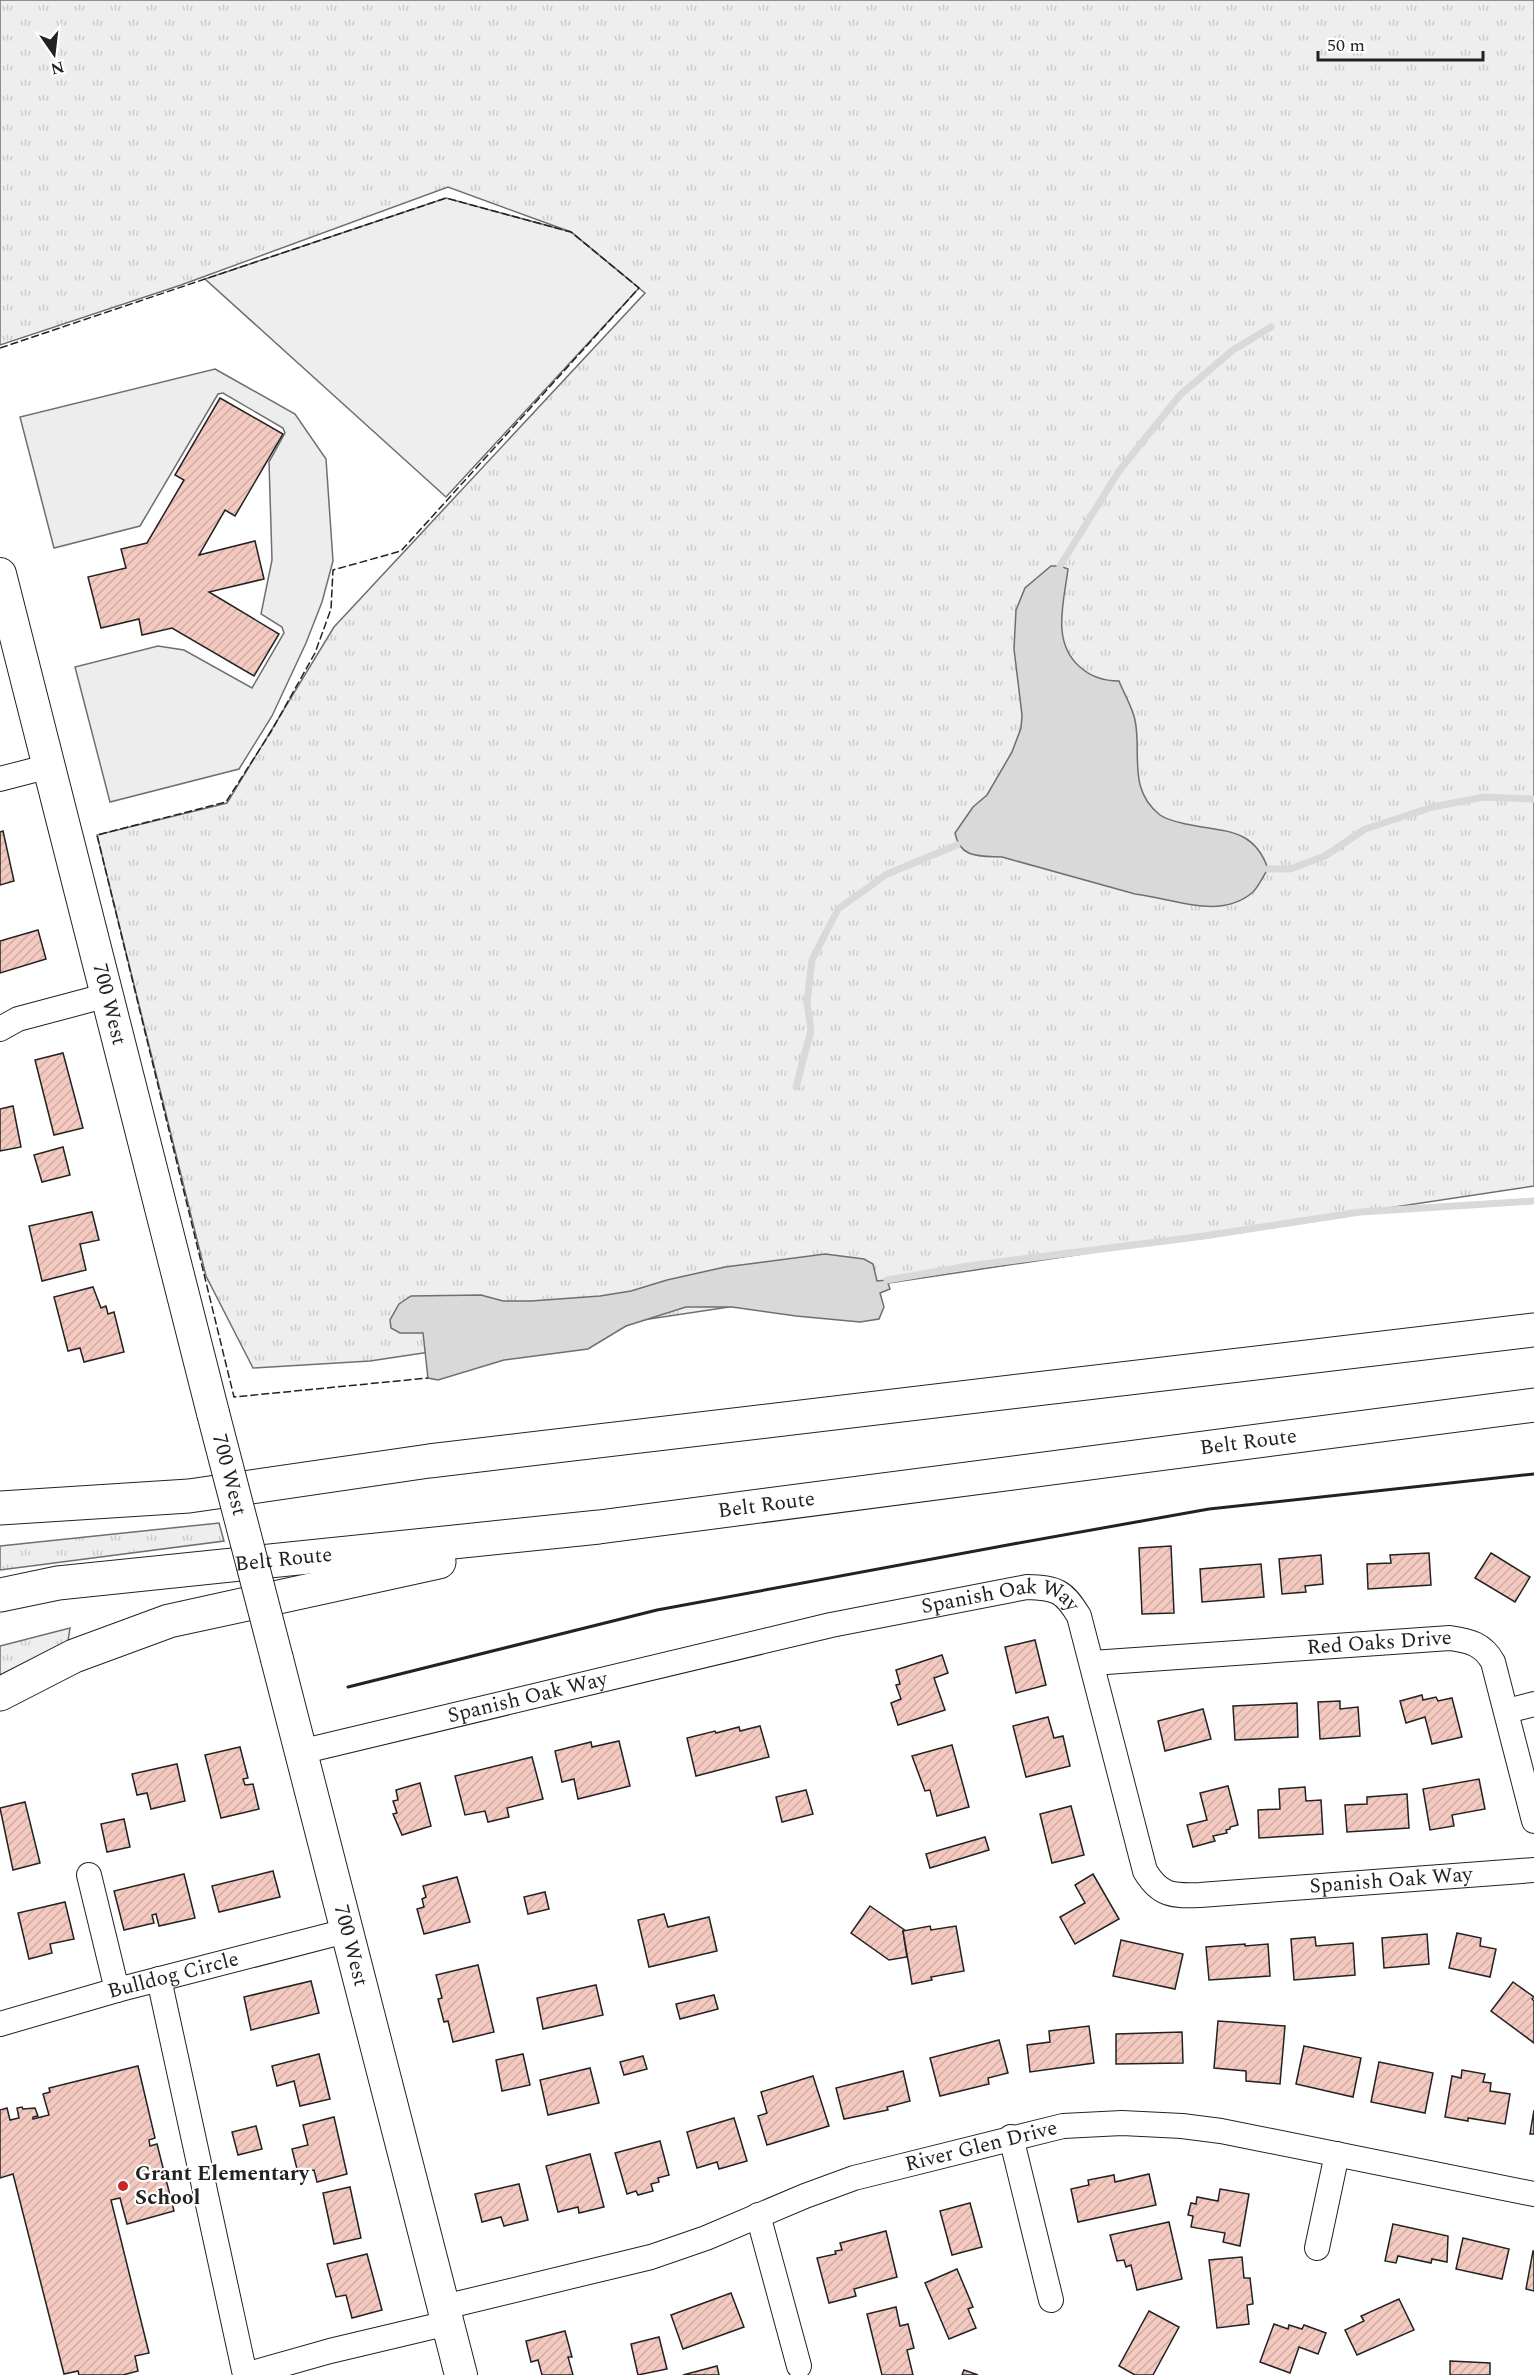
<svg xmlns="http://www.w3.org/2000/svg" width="1534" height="2375" viewBox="0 0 1534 2375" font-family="Spectral,serif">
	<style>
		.grass { fill: url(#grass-tufts); stroke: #6f6f6f; stroke-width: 1.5 }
		.pitch { fill: #eee; stroke: #6f6f6f; stroke-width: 1.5 }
		.parking { fill: #ededed; stroke: #6f6f6f; stroke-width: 1.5 }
		.water { fill: #d9d9d9; stroke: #6f6f6f; stroke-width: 1.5 }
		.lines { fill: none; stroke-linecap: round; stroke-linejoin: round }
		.stream { stroke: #d9d9d9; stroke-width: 7 }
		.building { fill: url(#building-hatch); stroke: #222; stroke-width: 1.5 }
		.minor-casing { stroke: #222; stroke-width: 26 }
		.major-casing { stroke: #222; stroke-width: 34 }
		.highway-casing { stroke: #222; stroke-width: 35 }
		.minor { stroke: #fff; stroke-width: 24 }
		.major { stroke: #fff; stroke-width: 32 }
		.highway { stroke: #fff; stroke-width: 33 }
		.major-bridge-casing { stroke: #222; stroke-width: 34; stroke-linecap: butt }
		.major-bridge { stroke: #fff; stroke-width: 32 }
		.fence { stroke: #222; stroke-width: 1.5; stroke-dasharray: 8 3; stroke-linecap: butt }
		.wall { stroke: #222; stroke-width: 3 }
		.poi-dot { fill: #c62828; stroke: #fff; stroke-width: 2 }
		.labels { text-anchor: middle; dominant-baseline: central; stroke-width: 4.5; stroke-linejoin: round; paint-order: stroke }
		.street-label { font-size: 21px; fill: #222; stroke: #fff }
		.poi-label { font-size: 21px; font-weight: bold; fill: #222; stroke: #fff; text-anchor: start }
	</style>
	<defs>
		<pattern id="grass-tufts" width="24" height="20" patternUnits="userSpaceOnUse" patternTransform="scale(1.5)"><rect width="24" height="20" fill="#eee"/><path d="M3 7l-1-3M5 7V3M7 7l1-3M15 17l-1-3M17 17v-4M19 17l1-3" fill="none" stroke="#ccc"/></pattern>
		<pattern id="building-hatch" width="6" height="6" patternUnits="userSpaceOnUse" patternTransform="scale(1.5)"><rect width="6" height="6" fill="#f3c9c0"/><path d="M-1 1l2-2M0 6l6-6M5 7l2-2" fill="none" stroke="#d0aca5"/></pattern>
	</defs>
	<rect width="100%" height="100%" fill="#fff"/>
	<!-- grass -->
	<g class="grass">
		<path d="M0,0H1534V1186L370,1361L253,1368L206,1276L97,835L227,803L334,627L645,293L571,232L448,187L181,285L0,345Z"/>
		<path d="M219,1523L224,1541L0,1570V1546Z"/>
		<path d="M70,1628L68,1641L0,1676V1646Z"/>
	</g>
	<!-- pitch -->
	<path class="pitch" d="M446,198L571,232L639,288L446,497L205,279Z"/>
	<!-- parking -->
	<path class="parking" d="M215,369L295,414L326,459L333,561L322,602L306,643L272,716L239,769L110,802L75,667L158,646L184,650L252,688L284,633L282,627L261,614L272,560L269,462L285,433L283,428L223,393L218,394L140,526L54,548L20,417Z"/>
	<!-- water -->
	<g class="water">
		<path d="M1051,566H1060L1068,569C1064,602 1051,642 1080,667C1091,677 1104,681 1119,681C1124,694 1132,706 1135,720C1142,753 1127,789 1160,815C1167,820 1177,822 1186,824C1223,832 1254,827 1268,869C1263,876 1259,886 1253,892C1220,921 1172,898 1135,894L1002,857C980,856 960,859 955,833L973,807L987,795L1012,752L1021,728L1022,715L1014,649L1016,610L1025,588Z"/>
		<path d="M825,1254L864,1259L873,1264L877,1281L887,1280L890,1289L880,1293L884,1307L879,1319L860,1322L796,1316L732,1307H686L626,1326L588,1349L504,1360L438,1380L428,1378L423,1333H400L391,1328L390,1320L399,1304L411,1296L481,1295L503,1301H531L600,1296L631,1291L667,1280L725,1267Z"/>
	</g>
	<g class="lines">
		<!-- stream -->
		<g class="stream">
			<path d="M1060,566L1119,471L1180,395L1233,350L1271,327"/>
			<path d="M1268,869H1290L1325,856L1365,829L1433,807L1484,797L1534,799"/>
			<path d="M796,1087L811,1030L807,1002L812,960L838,909L887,874L957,845"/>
			<path d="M887,1280L968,1266L1204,1236L1360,1212L1534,1201"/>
		</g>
	</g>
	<!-- building -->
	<g class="building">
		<path d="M220,398L283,434L235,516L225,510L199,555L255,541L264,579L209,592L279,634L254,676L172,628L142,635L139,619L101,628L88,577L126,568L121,549L147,543L184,480L175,475Z"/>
		<path d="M3,831L14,881L0,885V832Z"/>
		<path d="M38,930L46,959L0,973V941Z"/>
		<path d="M63,1053L83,1128L54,1135L35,1060Z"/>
		<path d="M13,1106L21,1147L0,1151V1109Z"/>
		<path d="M63,1147L70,1175L42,1182L34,1155Z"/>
		<path d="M92,1212L99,1240L80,1244L86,1270L42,1281L29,1226Z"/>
		<path d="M93,1287L101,1308L106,1306L108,1314L114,1312L124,1352L84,1362L80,1348L68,1351L54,1297Z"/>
		<path d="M1171,1546L1174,1613L1142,1614L1139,1548Z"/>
		<path d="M1429,1553L1431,1585L1368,1589L1367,1564L1391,1563L1390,1555Z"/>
		<path d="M1491,1553L1530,1577L1515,1602L1475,1578Z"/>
		<path d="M1321,1555L1323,1584L1305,1586L1306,1592L1282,1594L1279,1559Z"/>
		<path d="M1261,1564L1264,1597L1202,1602L1200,1569Z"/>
		<path d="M1035,1640L1046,1685L1016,1693L1005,1647Z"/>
		<path d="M942,1655L948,1673L934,1678L945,1710L898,1725L891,1703L901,1699L896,1685L900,1684L896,1670Z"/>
		<path d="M1422,1695L1423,1700L1436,1697L1438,1701L1452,1698L1462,1737L1432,1744L1425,1717L1406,1723L1400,1701Z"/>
		<path d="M1340,1701V1709L1358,1707L1360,1736L1320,1739L1318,1702Z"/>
		<path d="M1297,1703L1298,1737L1235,1740L1233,1706Z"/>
		<path d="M1203,1709L1211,1739L1165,1751L1158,1721Z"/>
		<path d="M1048,1717L1054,1738L1063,1736L1070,1766L1026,1777L1013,1726Z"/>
		<path d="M760,1726L769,1757L696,1776L687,1738L715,1731L716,1733L739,1727L740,1731Z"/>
		<path d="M619,1741L630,1786L578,1799L574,1779L562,1782L555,1751L591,1742L592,1747Z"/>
		<path d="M952,1745L969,1807L937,1816L930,1790L925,1791L912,1756Z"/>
		<path d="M240,1747L248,1778L243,1779L245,1785L253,1784L259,1809L221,1818L205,1755Z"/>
		<path d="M532,1757L543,1799L507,1808L509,1817L488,1822L485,1811L465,1815L455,1776Z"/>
		<path d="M177,1764L185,1801L151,1809L147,1793L137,1795L132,1774Z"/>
		<path d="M1479,1779L1485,1809L1452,1815L1454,1826L1430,1830L1423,1789Z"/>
		<path d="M420,1783L431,1826L402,1835L393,1814L397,1813L393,1801L398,1800L396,1790Z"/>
		<path d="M1228,1786L1238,1825L1230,1827V1829L1226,1830L1227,1833L1213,1836L1215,1841L1193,1847L1187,1825L1207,1820L1200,1793Z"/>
		<path d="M1305,1787L1306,1801L1321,1800L1323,1834L1259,1838L1258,1810L1280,1809L1279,1789Z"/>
		<path d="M806,1790L813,1814L782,1822L776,1797Z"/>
		<path d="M1407,1794L1409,1828L1347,1832L1345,1805L1367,1804V1797Z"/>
		<path d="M25,1802L40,1863L13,1870L0,1808Z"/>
		<path d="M1071,1806L1084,1855L1052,1863L1040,1814Z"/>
		<path d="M124,1819L130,1847L107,1852L101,1824Z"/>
		<path d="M985,1837L989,1850L930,1868L926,1854Z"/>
		<path d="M273,1871L280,1897L219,1912L212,1886Z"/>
		<path d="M184,1874L195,1918L159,1926L156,1914L152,1915L154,1923L124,1930L114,1891Z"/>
		<path d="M1093,1874L1119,1919L1075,1944L1060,1917L1085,1903L1075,1885Z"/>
		<path d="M457,1877L470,1922L424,1934L417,1909L424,1907L422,1899L426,1897L423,1886Z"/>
		<path d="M545,1892L549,1909L528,1914L524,1897Z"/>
		<path d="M65,1902L74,1939L50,1944L52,1953L29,1959L18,1913Z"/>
		<path d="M870,1906L906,1931H903L907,1957L889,1960L851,1933Z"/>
		<path d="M664,1914L668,1927L709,1917L717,1951L649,1967L638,1920Z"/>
		<path d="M930,1926L931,1930L956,1926L964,1971L931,1977L932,1980L912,1984L903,1931Z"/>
		<path d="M1457,1933L1481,1938L1480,1946L1496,1949L1490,1977L1449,1968Z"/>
		<path d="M1427,1934L1429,1964L1384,1968L1382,1938Z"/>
		<path d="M1315,1937L1316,1946L1353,1943L1355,1975L1294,1980L1291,1939Z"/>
		<path d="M1121,1940L1183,1954L1175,1989L1113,1976Z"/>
		<path d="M1245,1944V1946L1268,1944L1270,1976L1209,1980L1206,1947Z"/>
		<path d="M478,1965L494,2032L453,2042L448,2021L444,2022L438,1999L442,1998L436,1975Z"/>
		<path d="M311,1981L319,2013L251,2030L244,1997Z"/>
		<path d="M1513,1982L1534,1997L1532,1999L1534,2001V2043L1491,2011Z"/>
		<path d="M596,1985L603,2015L543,2029L537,1998Z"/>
		<path d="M714,1995L718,2009L680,2019L676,2004Z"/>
		<path d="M1218,2021L1285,2026L1280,2084L1246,2081V2071L1214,2068Z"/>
		<path d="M1089,2026L1094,2063L1030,2072L1027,2045L1050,2042L1049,2031Z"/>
		<path d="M1182,2032L1183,2063L1116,2064V2034Z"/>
		<path d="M999,2040L1008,2073L988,2078L989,2084L940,2096L930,2058Z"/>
		<path d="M1304,2046L1361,2058L1353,2097L1296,2084Z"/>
		<path d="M319,2054L330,2099L300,2106L294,2081L277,2086L272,2066Z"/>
		<path d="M523,2054L530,2085L502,2091L496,2060Z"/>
		<path d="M643,2056L647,2069L624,2075L620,2062Z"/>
		<path d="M1379,2062L1433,2073L1425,2113L1371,2102Z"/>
		<path d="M138,2066L155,2138L149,2140L150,2146L157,2144L174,2211L127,2224L120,2198L111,2200L149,2353L135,2356L138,2371L123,2375H79L78,2371L64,2374L13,2174L0,2178V2110L7,2108L10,2120L19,2118L17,2108L22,2107L23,2109L35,2108L38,2116L33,2117V2119L49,2115L43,2094L50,2092L49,2088Z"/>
		<path d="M590,2068L599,2103L548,2115L540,2080Z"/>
		<path d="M1462,2070L1485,2074L1483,2082L1491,2083L1490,2091L1510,2094L1505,2124L1468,2118V2121L1445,2117L1452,2076L1461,2078Z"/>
		<path d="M903,2071L910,2101L887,2107L888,2110L844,2119L836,2088Z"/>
		<path d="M813,2076L829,2126L767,2145L758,2116L767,2113L761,2092Z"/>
		<path d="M1534,2110V2134H1530Z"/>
		<path d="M334,2117L347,2174L317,2182L314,2170L298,2173L292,2149L308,2145L303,2125Z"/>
		<path d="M734,2118L747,2161L719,2169L717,2162L697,2168L687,2132Z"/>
		<path d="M256,2126L262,2149L238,2155L232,2132Z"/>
		<path d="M660,2141L669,2175L658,2178L659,2182L651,2184L653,2191L638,2195L636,2191L627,2194L615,2153Z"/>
		<path d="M590,2154L604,2207L579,2213L578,2207L558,2212L546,2166Z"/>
		<path d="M1149,2174L1156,2205L1078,2222L1071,2189L1089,2185L1088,2180L1114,2175L1115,2182Z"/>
		<path d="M519,2184L528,2220L504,2226L501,2217L482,2222L475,2194Z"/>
		<path d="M350,2187L361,2238L334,2244L323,2193Z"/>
		<path d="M1220,2189L1249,2194L1240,2246L1223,2242L1225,2233L1191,2227L1193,2216L1188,2215L1191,2203L1196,2204L1197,2197L1218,2201Z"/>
		<path d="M970,2203L982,2247L952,2255L940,2211Z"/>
		<path d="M1169,2222L1182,2279L1137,2290L1131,2265L1126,2267L1124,2260L1117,2261L1110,2235Z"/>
		<path d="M1393,2224L1448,2236L1447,2262L1432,2259L1431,2263L1398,2256L1396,2263L1385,2261Z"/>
		<path d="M886,2231L897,2277L854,2289L856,2296L829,2303L817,2258L836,2254L835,2251L842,2250L840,2243Z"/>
		<path d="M1463,2238L1509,2249L1502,2279L1456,2269Z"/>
		<path d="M1533,2251H1534V2291L1526,2289Z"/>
		<path d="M367,2254L382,2310L352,2318L346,2295L336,2297L327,2264Z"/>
		<path d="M1242,2257L1244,2278H1250L1253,2304L1247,2305L1249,2324L1217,2328L1209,2260Z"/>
		<path d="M957,2269L973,2307L968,2309L976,2328L949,2339L925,2283Z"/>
		<path d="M731,2293L744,2327L683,2349L671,2315Z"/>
		<path d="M1399,2299L1414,2330L1357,2355L1345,2330L1364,2321L1361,2316Z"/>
		<path d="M896,2307L900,2326L908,2324L914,2348L907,2350L913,2375H882L867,2314Z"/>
		<path d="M1149,2311L1179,2327L1153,2375H1135L1119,2366Z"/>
		<path d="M1274,2324L1288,2329L1289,2325L1302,2329L1304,2325L1326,2333L1318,2354L1299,2347L1290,2373L1260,2362Z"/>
		<path d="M565,2331L572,2357H568L573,2375H542L538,2360L531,2362L526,2341Z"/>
		<path d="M659,2337L667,2369L638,2375L631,2344Z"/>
		<path d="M1450,2361L1490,2363V2375H1450Z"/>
		<path d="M717,2366L719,2375H683Z"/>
		<path d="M964,2370L978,2375H962Z"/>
	</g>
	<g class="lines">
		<defs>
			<g id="minor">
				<path d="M0,779L50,766"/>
				<path d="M0,1029L18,1019L108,995"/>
				<path id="s1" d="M1092,1663L1450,1638C1470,1641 1483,1644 1493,1662L1534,1821"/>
				<path d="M1507,1711L1534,1704"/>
				<path id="s2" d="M300,1752L831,1625L1027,1587C1057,1588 1064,1591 1079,1616L1145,1871C1160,1896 1173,1896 1200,1895L1534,1870"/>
				<path d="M89,1875L117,1990"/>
				<path d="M159,1979L245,2375L330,2351L448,2323"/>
				<path id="s3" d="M0,2024L117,1990L346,1931"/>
				<path d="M1011,2137L1051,2300"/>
				<path d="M758,2215L799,2366"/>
				<path d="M1317,2248L1337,2154"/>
				<path id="s4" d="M444,2307L651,2257L706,2238L805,2196L854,2178L1063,2126L1122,2123L1182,2126L1221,2131L1534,2194"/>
			</g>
			<g id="major">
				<path id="s5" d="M0,574L213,1413"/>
				<path id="s6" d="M277,1659L461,2375"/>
			</g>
			<g id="highway">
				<path d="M0,1508L189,1496L429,1461L1534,1330"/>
				<path id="s7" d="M0,1595L58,1583L599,1527L1534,1405"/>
				<path d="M0,1694L74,1656L169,1621L439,1562"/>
			</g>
		</defs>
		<!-- minor casing -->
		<use href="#minor" class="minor-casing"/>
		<!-- major casing -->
		<use href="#major" class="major-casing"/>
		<!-- highway casing -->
		<use href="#highway" class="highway-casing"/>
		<!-- minor -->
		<use href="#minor" class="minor"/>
		<!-- major -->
		<use href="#major" class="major"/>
		<!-- highway -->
		<use href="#highway" class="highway"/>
		<defs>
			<g id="major-bridge">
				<path id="s8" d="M213,1413L277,1659"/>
			</g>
		</defs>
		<!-- major-bridge casing -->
		<use href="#major-bridge" class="major-bridge-casing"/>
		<!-- major-bridge -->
		<use href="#major-bridge" class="major-bridge"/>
		<!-- fence -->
		<path class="fence" d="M0,348L446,198L571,232L639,288L401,551L333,570L331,609L315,653L272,730L226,802L97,835L234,1397L428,1378"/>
		<!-- wall -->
		<path class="wall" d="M348,1687L657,1610L1013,1544L1209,1509L1534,1474"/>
	</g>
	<!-- markers -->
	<circle class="poi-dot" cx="123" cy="2186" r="6"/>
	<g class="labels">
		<!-- street labels -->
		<g class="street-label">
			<text stroke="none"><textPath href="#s5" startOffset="444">700 West</textPath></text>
			<text stroke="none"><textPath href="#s7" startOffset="1258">Belt Route</textPath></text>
			<text stroke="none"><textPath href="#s8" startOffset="64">700 West</textPath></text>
			<text stroke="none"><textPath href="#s7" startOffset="772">Belt Route</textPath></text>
			<text stroke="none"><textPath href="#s7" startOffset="286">Belt Route</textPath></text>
			<text stroke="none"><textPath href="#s2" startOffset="720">Spanish Oak Way</textPath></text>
			<text stroke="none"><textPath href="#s1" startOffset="288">Red Oaks Drive</textPath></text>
			<text stroke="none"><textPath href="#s2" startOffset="234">Spanish Oak Way</textPath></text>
			<text stroke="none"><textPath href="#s2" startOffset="1329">Spanish Oak Way</textPath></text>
			<text stroke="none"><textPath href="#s6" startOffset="296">700 West</textPath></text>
			<text stroke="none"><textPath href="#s3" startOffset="180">Bulldog Circle</textPath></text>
			<text stroke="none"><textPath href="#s4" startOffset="562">River Glen Drive</textPath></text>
		</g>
		<!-- poi labels -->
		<g class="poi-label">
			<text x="135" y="2174">Grant Elementary<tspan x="135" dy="24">School</tspan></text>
		</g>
	</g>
	<!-- north arrow -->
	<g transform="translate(54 54) rotate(166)" stroke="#ffffff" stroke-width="4.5" paint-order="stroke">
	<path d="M0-4.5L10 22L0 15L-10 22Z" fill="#222222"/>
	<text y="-9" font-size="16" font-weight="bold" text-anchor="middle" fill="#222222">N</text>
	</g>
	<!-- scale -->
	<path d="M1318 51v9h165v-9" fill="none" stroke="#222222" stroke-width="3"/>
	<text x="1327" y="51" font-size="18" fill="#222222" stroke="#ffffff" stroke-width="4.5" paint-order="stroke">50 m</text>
</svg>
